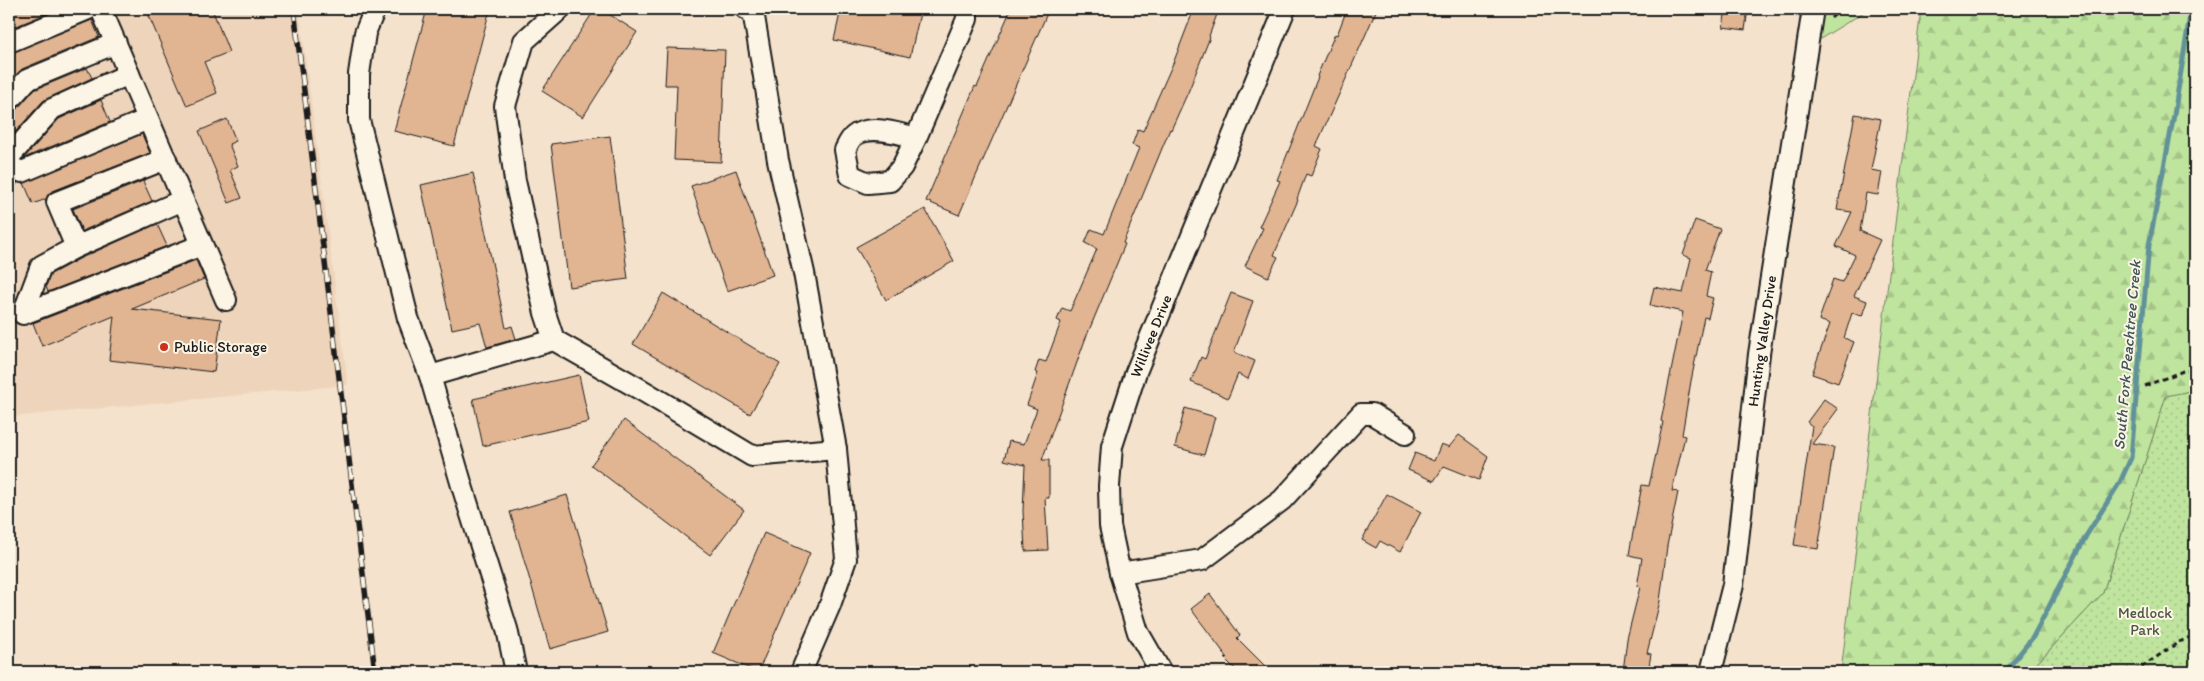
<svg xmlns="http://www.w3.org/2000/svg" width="2204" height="681" viewBox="0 0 2204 681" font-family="Itim,sans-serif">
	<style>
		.built { fill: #eed4bb }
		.green { fill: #bfe49e; stroke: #6e805d }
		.forest { fill: url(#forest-firs); stroke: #6e805d }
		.park { fill: url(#park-dots); stroke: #6e805d }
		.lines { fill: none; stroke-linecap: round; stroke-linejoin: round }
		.stream { stroke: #629299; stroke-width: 5 }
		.building { fill: #e1b492; stroke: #1c1c1c }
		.minor-casing { stroke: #1c1c1c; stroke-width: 24 }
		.path { stroke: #1c1c1c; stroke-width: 3; stroke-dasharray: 5 4; stroke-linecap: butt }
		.minor { stroke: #fcf5e5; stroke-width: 20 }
		.rail-casing { stroke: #1c1c1c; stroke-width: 5.5 }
		.rail { stroke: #fcf5e5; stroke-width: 4; stroke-dasharray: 11; stroke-linecap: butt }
		.poi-dot { fill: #c8321e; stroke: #fcf5e5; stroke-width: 2 }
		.labels { text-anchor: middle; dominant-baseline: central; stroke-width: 4; stroke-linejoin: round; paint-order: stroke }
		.street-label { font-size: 15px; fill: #1c1c1c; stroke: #fcf5e5 }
		.poi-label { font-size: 15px; fill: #1c1c1c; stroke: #fcf5e5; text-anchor: start }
		.park-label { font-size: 15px; fill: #4d5843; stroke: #fcf5e5 }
		.water-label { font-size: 16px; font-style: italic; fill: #3f575a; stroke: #fcf5e5 }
	</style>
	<defs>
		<pattern id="forest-firs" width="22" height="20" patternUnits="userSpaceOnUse" patternTransform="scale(1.25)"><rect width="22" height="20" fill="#bfe49e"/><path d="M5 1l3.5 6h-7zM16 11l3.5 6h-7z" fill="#a4c388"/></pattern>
		<pattern id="park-dots" width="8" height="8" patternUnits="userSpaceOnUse" patternTransform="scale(1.25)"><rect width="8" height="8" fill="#bfe49e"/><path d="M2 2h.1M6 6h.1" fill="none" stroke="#a4c388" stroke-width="1.8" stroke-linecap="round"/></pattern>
	</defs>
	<rect width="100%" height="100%" fill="#f4e2cc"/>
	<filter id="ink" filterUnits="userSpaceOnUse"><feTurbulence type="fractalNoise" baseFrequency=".02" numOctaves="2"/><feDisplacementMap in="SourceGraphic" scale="10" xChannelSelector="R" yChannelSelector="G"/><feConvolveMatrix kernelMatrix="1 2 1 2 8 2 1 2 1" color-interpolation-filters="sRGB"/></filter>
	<g filter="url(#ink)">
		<!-- built -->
		<path class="built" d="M9,9H299L348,385L9,417Z"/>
		<!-- green -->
		<path class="green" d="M1818,9H1869L1812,44Z"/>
		<!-- forest -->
		<path class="forest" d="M1921,9H2195V390L2166,397L2103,593L2029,672H1841Z"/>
		<!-- park -->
		<path class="park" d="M2195,390V672H2029L2103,593L2166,396Z"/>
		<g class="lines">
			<!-- stream -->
			<path class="stream" d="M2005,672L2033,637L2086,536L2120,482L2131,458L2149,245L2174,115L2191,9"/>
		</g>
		<!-- building -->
		<g class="building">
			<path d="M9,9H58L9,29Z"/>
			<path d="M146,9H212L229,52L204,62L217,93L187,106Z"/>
			<path d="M427,9H490L454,146L394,131Z"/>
			<path d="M595,9H601L637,32L583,117L542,91Z"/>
			<path d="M841,9H921L910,57L834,40Z"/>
			<path d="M1011,9H1049L959,215L926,201L975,86L977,87Z"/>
			<path d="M1194,9H1219L1209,36L1210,37L1189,90L1171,130L1170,129L1123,243L1125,244L1085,340L1042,460H1049V498H1045L1048,550L1025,551L1023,511L1025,465L1004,460L1009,441L1024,444L1037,409L1027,405L1038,373L1035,372L1039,360L1046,362L1061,322L1057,320L1062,308L1070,311L1097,249L1085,243L1091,229L1104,234L1139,148L1132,145L1138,129L1143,131L1174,61Z"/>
			<path d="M1347,9H1377L1316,146L1322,149L1311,176L1306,174L1297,199L1298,200L1274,255L1278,257L1268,277L1245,266L1263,228L1259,227L1280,181L1277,180L1318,77L1317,76L1335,34L1337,35Z"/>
			<path d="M1726,9H1748L1745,30L1723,27Z"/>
			<path d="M92,20L99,37L22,69L9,83V54Z"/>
			<path d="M667,48L725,50L721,162L674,160L677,85H665Z"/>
			<path d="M87,68L92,78L43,101L9,139V112L18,108L34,90Z"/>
			<path d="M101,100L110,122L24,158L59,119Z"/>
			<path d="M1855,114L1881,119L1871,170L1882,172L1878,195L1866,193L1860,231L1880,240L1854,296L1867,301L1862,316L1852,313L1844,338L1854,342L1838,383L1812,374L1830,324L1819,320L1833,279L1842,282L1855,255L1836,246L1852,212L1837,210Z"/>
			<path d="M227,119L236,141L229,144L238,166L230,170L242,198L229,203L199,131Z"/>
			<path d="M142,134L150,153L53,191L46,199L33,204L24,183Z"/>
			<path d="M610,136L628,279L569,287L551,144Z"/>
			<path d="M736,170L773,275L727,291L691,186Z"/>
			<path d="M473,173L506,328L512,326L516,339L487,347L480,323L452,329L421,185Z"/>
			<path d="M9,179L17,183L9,200Z"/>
			<path d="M143,181L152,201L82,231L73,209Z"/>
			<path d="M925,209L954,261L886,300L856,247Z"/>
			<path d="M1695,220L1720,229L1705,270L1711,272L1706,296L1713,298L1708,318L1704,317L1691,381L1682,435L1685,436L1672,491L1678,492L1667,546L1660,601L1647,653L1651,654L1648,672H1623L1627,639L1640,587L1637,586L1642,558L1629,555L1631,543L1642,485L1649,486L1663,422L1661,421L1683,312L1650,305L1654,287L1683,293L1691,258L1683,255Z"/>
			<path d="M157,224L167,246L48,292L46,286L51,274L81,258Z"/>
			<path d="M196,260L204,279L132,309L221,319L214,372L109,360L114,316L42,346L33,323Z"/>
			<path d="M663,293L780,364L750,414L633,344Z"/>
			<path d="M1231,293L1253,301L1234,352L1255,361L1248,379L1238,374L1228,398L1191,382L1201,357L1205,359Z"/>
			<path d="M579,375L589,422L483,446L473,399Z"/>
			<path d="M1824,399L1838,409L1812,444L1834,447L1818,549L1794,545L1812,426L1807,422Z"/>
			<path d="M1185,408L1215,417L1204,455L1175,447Z"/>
			<path d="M624,420L744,510L710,555L591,465Z"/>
			<path d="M1459,435L1488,456L1479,480L1444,466L1434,481L1408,470L1415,453L1434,461L1441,444L1449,447Z"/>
			<path d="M1387,494L1421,512L1400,552L1380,541L1376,548L1362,540Z"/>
			<path d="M567,495L608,632L550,649L510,512Z"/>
			<path d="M764,533L810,553L758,672L713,653Z"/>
			<path d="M1210,594L1240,635L1237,638L1271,672H1238L1225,659L1227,657L1191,609Z"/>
		</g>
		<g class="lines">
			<defs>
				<g id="minor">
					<path d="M101,9L226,300"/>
					<path d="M375,9L365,33L359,74V120L408,318L430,376L462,486L507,629L516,672"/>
					<path d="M746,9L753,11L778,160L804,273L836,449L846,559L830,605L801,672"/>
					<path d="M9,42L88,9"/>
					<path d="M9,100L27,80L116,43"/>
					<path d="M916,138C899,133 869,124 854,136C850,139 847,146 845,150L850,175L868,183L890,181L902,167L916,138L967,19V9"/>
					<path d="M9,157L52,109L129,74"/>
					<path d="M166,159L57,202L76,247L183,200"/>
					<path d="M9,166L22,172L148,119"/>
					<path d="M76,247L41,266L23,314L202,245"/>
					<path d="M554,340L645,392L752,456L836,449"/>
					<path d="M430,376L554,340L545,313L515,181L505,106L524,41L560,9"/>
					<path d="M1120,573L1202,560L1282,500L1361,414H1372L1405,434"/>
					<path d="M1161,672L1138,632L1120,573L1110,526L1109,486L1112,446L1136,372L1285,9"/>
					<path d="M1711,672L1733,585L1759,354L1813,9"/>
				</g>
			</defs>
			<!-- minor casing -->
			<use href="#minor" class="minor-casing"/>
			<!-- path -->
			<g class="path">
				<path d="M1831,18L1841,9"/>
				<path d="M2145,386L2183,371L2195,370"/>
				<path d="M2134,672L2179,642L2195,635"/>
			</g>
			<!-- minor -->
			<use href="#minor" class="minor"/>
			<defs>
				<path id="rail" d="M294,9L375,672"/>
			</defs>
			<!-- rail casing -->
			<use href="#rail" class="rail-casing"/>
			<!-- rail -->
			<use href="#rail" class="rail"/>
		</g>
	</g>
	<!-- markers -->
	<circle class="poi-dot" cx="164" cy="347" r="5"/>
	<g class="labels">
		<!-- street labels -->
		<g class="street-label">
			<text transform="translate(1151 336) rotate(-68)">Willivee Drive</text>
			<text transform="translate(1762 341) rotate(-82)">Hunting Valley Drive</text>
		</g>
		<!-- poi labels -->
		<g class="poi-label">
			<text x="174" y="347">Public Storage</text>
		</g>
		<!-- park labels -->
		<g class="park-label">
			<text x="2145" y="613">Medlock<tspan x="2145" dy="17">Park</tspan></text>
		</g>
		<!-- water labels -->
		<g class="water-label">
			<text transform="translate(2127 355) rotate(-85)">South Fork Peachtree Creek</text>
		</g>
	</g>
	<!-- margin -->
	<rect width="2204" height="681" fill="none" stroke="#fcf5e5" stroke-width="30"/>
	<rect x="15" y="15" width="2174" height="651" fill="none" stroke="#1c1c1c" stroke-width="2" filter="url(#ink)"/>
</svg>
